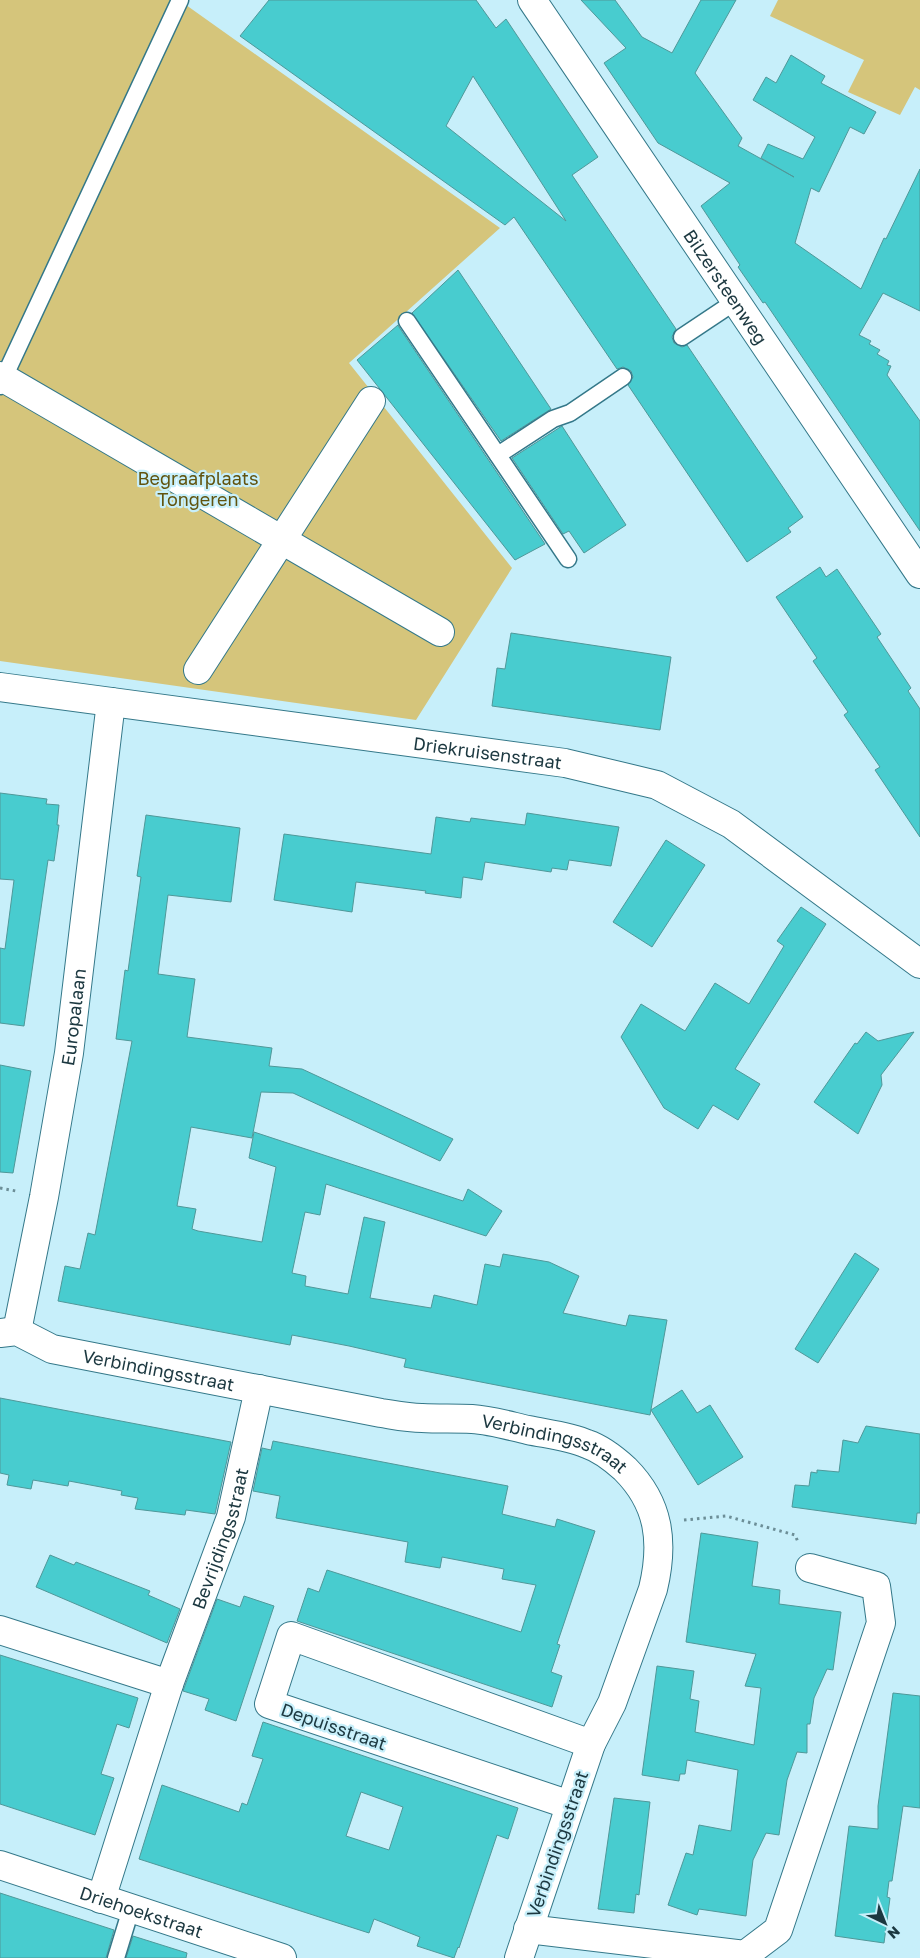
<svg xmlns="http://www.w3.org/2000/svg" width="920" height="1958" viewBox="0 0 920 1958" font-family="'Golos Text',sans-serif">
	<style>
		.green { fill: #d5c57b }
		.building { fill: #48cccf; stroke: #4f9899; fill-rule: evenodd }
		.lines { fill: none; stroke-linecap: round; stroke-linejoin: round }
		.lane-casing { stroke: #347889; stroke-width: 19 }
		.street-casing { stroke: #347889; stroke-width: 30 }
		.secondary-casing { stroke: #347889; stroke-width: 30 }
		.path { stroke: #6c8e97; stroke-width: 3; stroke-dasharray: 2.5 4; stroke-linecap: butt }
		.lane { stroke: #fff; stroke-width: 16 }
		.street { stroke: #fff; stroke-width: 28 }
		.secondary { stroke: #fff; stroke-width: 28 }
		.labels { text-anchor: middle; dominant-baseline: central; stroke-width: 4.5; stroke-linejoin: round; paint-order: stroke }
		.street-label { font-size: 18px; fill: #1c3840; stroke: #c7effa }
		.park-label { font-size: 18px; fill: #61530e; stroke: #c7effa }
	</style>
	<rect width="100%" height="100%" fill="#c7effa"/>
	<!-- green -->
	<g class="green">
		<path d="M0,0H179L500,228L349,363L512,568L416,720L0,661Z"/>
		<path d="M778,0H920V90L915,87L900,115L848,92L864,60L770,16Z"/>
	</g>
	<!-- building -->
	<g class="building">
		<path d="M269,0H476L496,28L506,19L598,157L572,175L676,329L672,337L674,343L682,347L687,345L803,517L788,528L791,532L747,562L628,385L633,377L631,371L623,367L617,369L514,217L505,225L240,36ZM473,76L566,221L446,126Z"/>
		<path d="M581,0H615L642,37L672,53L701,0H736L695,73L742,138L738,146L794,177L761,158L768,144L803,159L815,137L753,100L766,77L776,83L791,55L825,76L821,83L876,112L864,134L850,127L819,192L811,188L795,243L861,289L884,238L886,239L920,169V311L883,293L859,335L871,341L869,344L880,350L877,354L889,361L887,365L891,366L887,375L920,421V531L765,302L763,303L738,267L740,265L701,206L730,183L658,143L604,63L626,48Z"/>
		<path d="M458,270L551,409L501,441L412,313Z"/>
		<path d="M398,325L399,327L545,544L515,560L357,360Z"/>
		<path d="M562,426L626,525L584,553L569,531L563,534L512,458Z"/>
		<path d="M820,567L826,577L837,569L881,634L877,637L911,688L908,691L920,709V837L875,770L880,767L844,715L848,712L813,661L817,658L776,597Z"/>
		<path d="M511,633L671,657L660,730L492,706L497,668L505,669Z"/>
		<path d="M0,793L47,799L46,804L59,805L57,825H59L54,861L48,860L24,1026L0,1023V948L5,949L14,880L0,879Z"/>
		<path d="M527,813L619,827L611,866L569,860L567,870L552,868L551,872L485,862L482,880L463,877L461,898L425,893L426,891L356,882L352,912L274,900L284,834L431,854L436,817L470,822L471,818L525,825Z"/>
		<path d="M146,815L240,828L231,902L168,895L158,974L195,979L187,1037L272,1048L269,1066L302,1069L453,1139L440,1161L293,1093L261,1092L252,1138L191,1127L177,1206L196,1209L192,1229L198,1231L262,1242L276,1167L249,1158L254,1132L463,1201L468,1189L502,1211L486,1236L326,1184L320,1215L305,1212L292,1273L306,1276L305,1286L348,1294L364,1217L385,1222L370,1298L431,1308L434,1295L477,1305L485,1264L500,1267L503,1254L549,1262L579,1276L563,1313L626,1326L629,1315L667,1320L650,1415L404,1367L406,1359L349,1346L292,1335L290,1345L58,1301L65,1266L80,1269L88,1233L95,1235L132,1041L116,1039L125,970L128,971L141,877L137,876Z"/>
		<path d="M666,840L705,865L652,947L613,922Z"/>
		<path d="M801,907L826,924L735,1069L760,1084L738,1120L713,1105L698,1129L664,1108L621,1037L641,1004L685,1031L715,983L749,1004L784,946L777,941Z"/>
		<path d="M866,1032L878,1041L914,1032L881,1075L882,1085L858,1134L814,1102L855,1043L857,1044Z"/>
		<path d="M0,1065L31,1071L13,1173L0,1172Z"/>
		<path d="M855,1253L879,1269L818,1363L795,1349Z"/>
		<path d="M682,1390L697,1413L710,1405L743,1457L698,1485L651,1410Z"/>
		<path d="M0,1398L231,1442L215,1514L186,1510L185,1515L135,1509L138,1498L121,1495L122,1491L69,1481L68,1486L33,1480L31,1489L7,1485L9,1475L0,1473Z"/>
		<path d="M866,1426L920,1434V1513H917L916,1524L792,1507L795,1485L809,1486L811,1472L817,1473V1470L839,1472L843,1440L858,1443Z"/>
		<path d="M273,1441L508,1486L502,1514L555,1527L557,1519L595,1531L557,1644L560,1645L551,1672L562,1676L552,1707L297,1621L308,1588L319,1592L327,1570L521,1632L536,1585L502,1579L504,1569L442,1557L440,1568L405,1562L408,1542L276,1518L280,1496L253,1491L262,1448L271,1450Z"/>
		<path d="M701,1533L758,1542L752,1586L780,1590L779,1604L841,1612L833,1670L827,1669L814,1698L810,1724H807V1753L797,1752L787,1780L779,1835L766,1833L753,1860L746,1916L699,1909L697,1915L668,1905L686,1853L693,1855L699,1825L731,1831L738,1770L687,1760L685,1774H680L679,1781L642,1775L657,1666L694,1671L690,1699L699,1701L695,1732L754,1745L761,1688L745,1686L756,1654L686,1642Z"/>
		<path d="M50,1555L74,1565L76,1562L150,1591L148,1595L180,1609L167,1643L36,1587Z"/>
		<path d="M244,1596L274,1606L236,1721L205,1710L209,1699L183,1691L217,1599L240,1607Z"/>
		<path d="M0,1655L138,1698L129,1728L117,1724L101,1774L114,1778L95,1835L0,1804Z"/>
		<path d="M893,1693L920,1696V1808L903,1806L892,1881H889L887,1897L890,1898L884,1943L835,1936L849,1826L878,1829V1806Z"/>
		<path d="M263,1722L518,1808L508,1839L497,1835L459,1948L458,1947L454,1958L417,1946L420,1937L374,1919L369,1933L139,1859L162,1785L239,1812L242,1803L247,1805L263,1759L252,1756ZM361,1792L403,1807L389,1850L346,1836Z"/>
		<path d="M614,1798L650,1802L639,1895L636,1894L634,1913L598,1909Z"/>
		<path d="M0,1893L114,1930L106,1958H0Z"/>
		<path d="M133,1936L187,1953L186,1958H126Z"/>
	</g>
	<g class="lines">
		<defs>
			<g id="lane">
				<path d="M407,321L568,559"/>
				<path d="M682,337L736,301"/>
				<path d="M0,386L180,0"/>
				<path d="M498,455L553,419L570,413L623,377"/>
				<path d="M116,1958L131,1909"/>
			</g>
			<g id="street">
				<path d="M0,376L440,632"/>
				<path d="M198,670L371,401"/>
				<path id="s1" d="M0,687L565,763L657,785L731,824L920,964"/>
				<path id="s2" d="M17,1331L44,1197L69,1053L111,702"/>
				<path id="s3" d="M0,1333L17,1331L52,1349L381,1413C394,1415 408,1418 422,1418C439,1419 455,1418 472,1419C490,1420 510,1426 528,1430C547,1434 569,1436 587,1444C602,1449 614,1459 625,1469C660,1504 664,1543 653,1589L612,1703L591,1744L519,1958"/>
				<path d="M0,1630L169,1684"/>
				<path d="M570,1805L269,1704L291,1636L591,1744"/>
				<path id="s4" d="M0,1865L282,1958"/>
				<path id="s5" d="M101,1899L169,1684L231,1517L259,1389"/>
				<path d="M528,1929L745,1955L778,1930L881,1623L876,1586L810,1568"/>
			</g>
			<g id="secondary">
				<path id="s6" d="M532,0L920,574"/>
			</g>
		</defs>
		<!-- lane casing -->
		<use href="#lane" class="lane-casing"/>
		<!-- street casing -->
		<use href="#street" class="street-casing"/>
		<!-- secondary casing -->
		<use href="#secondary" class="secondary-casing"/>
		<!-- path -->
		<g class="path">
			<path d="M0,1188L16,1191"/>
			<path d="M684,1520L726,1516L795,1535L798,1542"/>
		</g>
		<!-- lane -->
		<use href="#lane" class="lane"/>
		<!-- street -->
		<use href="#street" class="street"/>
		<!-- secondary -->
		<use href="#secondary" class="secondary"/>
	</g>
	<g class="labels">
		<!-- street labels -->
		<g class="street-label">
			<text stroke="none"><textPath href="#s6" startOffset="346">Bilzersteenweg</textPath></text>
			<text stroke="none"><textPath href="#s1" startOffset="492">Driekruisenstraat</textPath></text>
			<text stroke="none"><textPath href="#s2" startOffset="319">Europalaan</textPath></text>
			<text stroke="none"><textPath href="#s3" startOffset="165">Verbindingsstraat</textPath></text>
			<text stroke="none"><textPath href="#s3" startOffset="570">Verbindingsstraat</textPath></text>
			<text stroke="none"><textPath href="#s5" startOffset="380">Bevrijdingsstraat</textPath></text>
			<text transform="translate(334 1726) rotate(19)">Depuisstraat</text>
			<text transform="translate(557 1844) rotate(-71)">Verbindingsstraat</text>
			<text stroke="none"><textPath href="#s4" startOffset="149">Driehoekstraat</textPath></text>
		</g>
		<!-- park labels -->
		<g class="park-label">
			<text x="198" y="478">Begraafplaats<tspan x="198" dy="21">Tongeren</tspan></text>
		</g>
	</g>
	<!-- north arrow -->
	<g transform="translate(885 1923) rotate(137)" stroke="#c7effa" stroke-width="4" paint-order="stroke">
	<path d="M0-4L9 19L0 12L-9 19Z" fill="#1c3840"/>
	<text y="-8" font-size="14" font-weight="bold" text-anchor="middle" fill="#1c3840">N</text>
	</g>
</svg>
